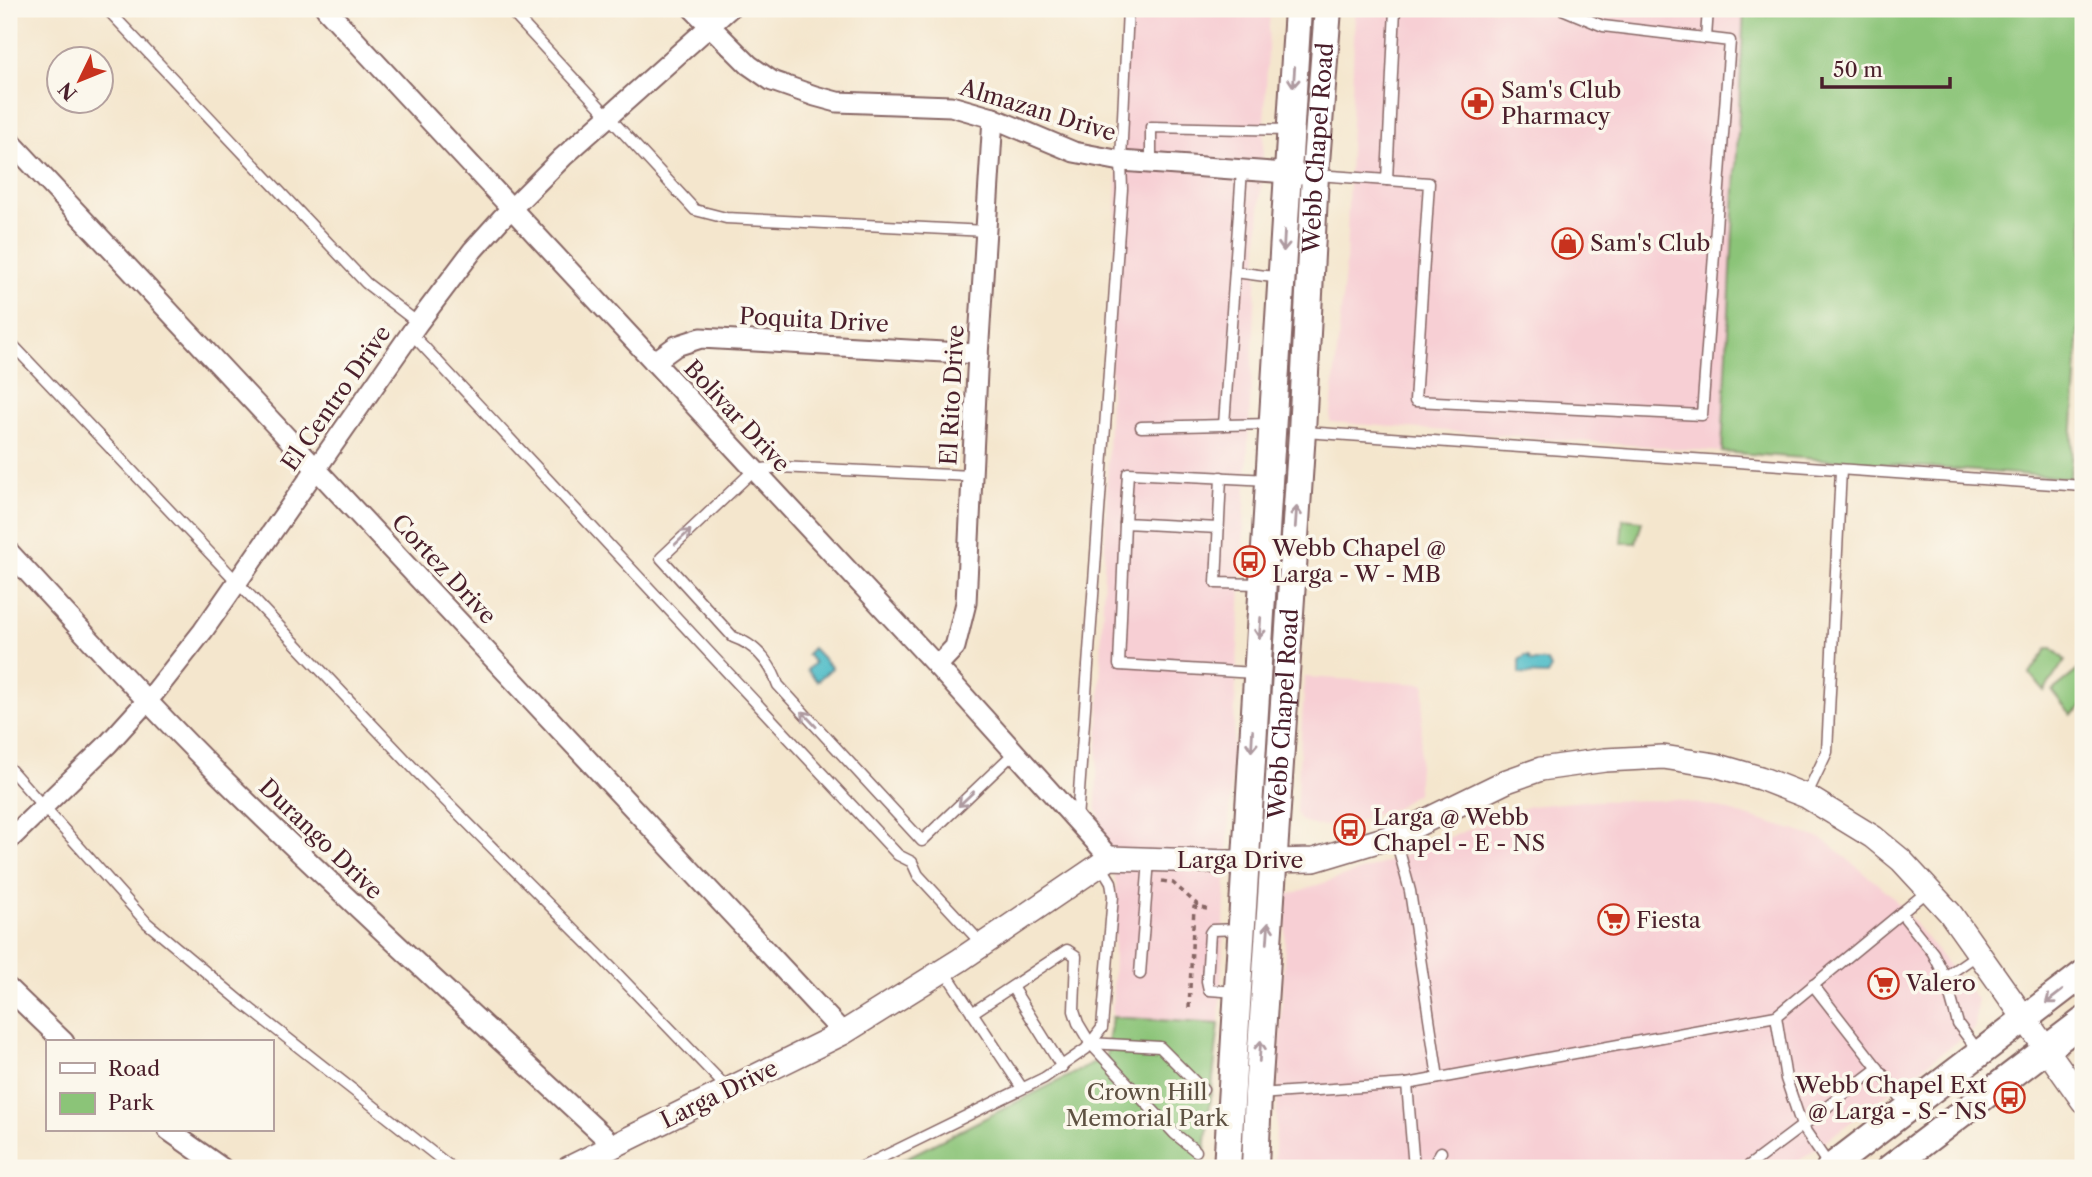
<svg xmlns="http://www.w3.org/2000/svg" width="2092" height="1177" viewBox="0 0 2092 1177" font-family="'Libre Caslon Text',serif">
	<style>
		.built { fill: #f7cfd4 }
		.green { fill: #8bc478; stroke: #6a7252; stroke-width: 2 }
		.water { fill: #4ebcc7; stroke: #4c6e79; stroke-width: 2 }
		.lines { fill: none; stroke-linecap: round; stroke-linejoin: round }
		.service-casing { stroke: #866564; stroke-width: 13 }
		.minor-casing { stroke: #866564; stroke-width: 23 }
		.tertiary-casing { stroke: #866564; stroke-width: 26 }
		.secondary-casing { stroke: #866564; stroke-width: 30 }
		.path { stroke: #866564; stroke-width: 3.5; stroke-dasharray: 5 5; stroke-linecap: butt }
		.service { stroke: #fff; stroke-width: 10 }
		.minor { stroke: #fff; stroke-width: 19 }
		.tertiary { stroke: #fff; stroke-width: 23 }
		.secondary { stroke: #fff; stroke-width: 26 }
		.oneway { stroke: #ae9aa0 }
		.labels { text-anchor: middle; dominant-baseline: central; stroke-width: 7; stroke-linejoin: round; paint-order: stroke }
		.poi-label { font-size: 23px; fill: #4a1f2b; stroke: #fbf7ec; text-anchor: start }
		.street-label { font-size: 23px; fill: #4a1f2b; stroke: #fbf7ec }
		.park-label { font-size: 23px; fill: #5e5142; stroke: #fbf7ec }
	</style>
	<rect width="100%" height="100%" fill="#fbf7ec"/>
	<filter id="ink" filterUnits="userSpaceOnUse"><feTurbulence type="fractalNoise" baseFrequency=".0143" numOctaves="2"/><feDisplacementMap in="SourceGraphic" scale="14" xChannelSelector="R" yChannelSelector="G"/><feConvolveMatrix kernelMatrix="1 2 1 2 8 2 1 2 1" color-interpolation-filters="sRGB"/></filter>
	<filter id="wash" filterUnits="userSpaceOnUse"><feTurbulence type="fractalNoise" baseFrequency=".00686" numOctaves="4" result="noise"/><feDisplacementMap in="SourceGraphic" scale="28" xChannelSelector="R" yChannelSelector="G"/><feGaussianBlur stdDeviation="1.57" result="paint"/><feColorMatrix in="noise" values="0 0 0 0 0 0 0 0 0 0 0 0 0 0 0 0 0 1.4 0 .05"/><feComposite in="paint" operator="in"/></filter>
	<g filter="url(#wash)">
		<rect width="100%" height="100%" fill="#f4e6cd"/>
		<!-- built -->
		<g class="built">
			<path d="M1123,9H1270L1219,1024L1112,1017L1116,883L1096,805Z"/>
			<path d="M1355,9H1744L1722,452L1330,422L1346,261Z"/>
			<path d="M1305,677L1425,684L1417,793L1395,808L1346,825L1316,826L1300,820L1296,811Z"/>
			<path d="M1676,800L1716,807L1823,839L1891,895L1977,1000L1975,1028L1790,1168H1274L1287,895L1381,864L1529,806L1583,801Z"/>
		</g>
		<!-- green -->
		<g class="green">
			<path d="M1744,9H2083V258L2070,478L1722,452Z"/>
			<path d="M1623,519L1642,521L1636,543H1621Z"/>
			<path d="M2048,648H2052L2065,660L2044,691L2030,674Z"/>
			<path d="M2083,666V705L2071,715L2052,691Z"/>
			<path d="M1112,1017L1219,1024L1203,1168H886L1106,1057Z"/>
		</g>
		<!-- water -->
		<g class="water">
			<path d="M813,648L832,668L817,681L807,670L814,663L807,654Z"/>
			<path d="M1525,656H1528L1531,661H1547L1551,668L1547,675L1519,674V660Z"/>
		</g>
	</g>
	<g filter="url(#ink)">
		<g class="lines">
			<defs>
				<g id="service">
					<path d="M107,9L366,283L418,323"/>
					<path d="M509,9L695,210L726,218L986,231"/>
					<path d="M1706,38L1708,9"/>
					<path d="M1151,164V127L1288,130"/>
					<path d="M1242,170L1224,425L1272,424"/>
					<path d="M1317,175L1387,180L1395,9"/>
					<path d="M1387,180L1429,183L1415,401L1702,415L1730,41L1603,26L1562,9"/>
					<path d="M1235,272L1281,278"/>
					<path d="M411,333L898,855L912,862L918,875L982,944"/>
					<path d="M9,341L418,773L603,959L728,1089"/>
					<path d="M1141,427L1224,425"/>
					<path d="M1305,432L2083,486"/>
					<path d="M972,476L779,467L754,470L661,558L733,637C756,645 770,662 778,685L922,841L1015,752"/>
					<path d="M1221,477L1216,583L1260,584"/>
					<path d="M1125,523L1119,665L1255,673"/>
					<path d="M1218,528L1125,523L1128,473L1269,480"/>
					<path d="M9,768L147,923L244,1004L452,1168"/>
					<path d="M1806,796L1827,752L1841,470"/>
					<path d="M1077,820L1122,189L1121,161L1128,9"/>
					<path d="M1395,836L1410,891L1438,1078"/>
					<path d="M1901,913L1933,953L1945,977"/>
					<path d="M1978,954L1945,977L1958,1024L1979,1052"/>
					<path d="M944,970L1022,1088"/>
					<path d="M1140,974L1149,860"/>
					<path d="M1813,985L1908,1107"/>
					<path d="M1012,987L1062,1067"/>
					<path d="M1237,992L1209,990L1207,981L1210,933L1212,930L1241,929"/>
					<path d="M972,1013L1067,950L1076,956L1074,1011L1078,1023L1090,1043L1160,1047L1203,1090"/>
					<path d="M1090,1043L1175,1134L1196,1151"/>
					<path d="M1407,1084L1776,1016"/>
					<path d="M1258,1094L1407,1084L1414,1168"/>
					<path d="M1830,1167L1802,1126L1878,1068"/>
					<path d="M860,1168L1044,1078L1086,1049L1102,1028L1113,896L1111,882L1100,864"/>
					<path d="M1432,1168L1441,1152"/>
					<path d="M1746,1168L1802,1126L1786,1079L1776,1016L1929,890"/>
				</g>
				<g id="minor">
					<path d="M326,9L937,666L1110,858"/>
					<path d="M693,9L749,65L772,81L815,96L837,102L951,106L993,118L1074,152L1121,161L1300,174"/>
					<path d="M9,140L843,1033"/>
					<path d="M654,362L676,346L701,338L978,354"/>
					<path d="M9,552C87,636 164,722 247,802C367,919 491,1031 614,1146"/>
					<path d="M937,666L955,647L966,603L977,372L993,118"/>
					<path d="M9,840L108,744L155,692L203,631L418,323L473,250L501,219L563,157L729,9"/>
					<path d="M9,989L64,1042"/>
					<path d="M168,1130L222,1168"/>
				</g>
				<path id="tertiary" d="M569,1168L843,1033L960,960L1110,858L1230,862L1314,860L1394,836L1507,781L1541,769L1605,760L1663,757L1715,765L1760,778L1806,796L1873,837L1901,860L1950,913L2083,1101"/>
				<g id="secondary">
					<path d="M1227,1168L1298,9"/>
					<path id="s1" d="M1255,1168L1258,1094L1302,432L1315,175L1328,9"/>
					<path d="M1830,1168L2083,974"/>
					<path d="M1890,1168L2083,1021"/>
				</g>
			</defs>
			<!-- service casing -->
			<use href="#service" class="service-casing"/>
			<!-- minor casing -->
			<use href="#minor" class="minor-casing"/>
			<!-- tertiary casing -->
			<use href="#tertiary" class="tertiary-casing"/>
			<!-- secondary casing -->
			<use href="#secondary" class="secondary-casing"/>
			<!-- path -->
			<g class="path">
				<path d="M1162,881L1173,883L1200,907"/>
				<path d="M1189,1008L1194,907L1207,909"/>
			</g>
			<!-- service -->
			<use href="#service" class="service"/>
			<!-- minor -->
			<use href="#minor" class="minor"/>
			<!-- tertiary -->
			<use href="#tertiary" class="tertiary"/>
			<!-- secondary -->
			<use href="#secondary" class="secondary"/>
		</g>
		<!-- one-way arrows -->
		<defs><path id="oneway-shaft" d="M-6 0H5M1.5-3L5.5 0L1.5 3" fill="none" stroke-width="1.6" stroke-linecap="round" stroke-linejoin="round" transform="scale(1.75)"/></defs>
		<g class="oneway">
			<use href="#oneway-shaft" transform="translate(1294 77) rotate(94)"/>
			<use href="#oneway-shaft" transform="translate(1284 241) rotate(93)"/>
			<use href="#oneway-shaft" transform="translate(1296 517) rotate(-86)"/>
			<use href="#oneway-shaft" transform="translate(683 537) rotate(-43)"/>
			<use href="#oneway-shaft" transform="translate(1260 628) rotate(94)"/>
			<use href="#oneway-shaft" transform="translate(809 719) rotate(-133)"/>
			<use href="#oneway-shaft" transform="translate(1252 741) rotate(93)"/>
			<use href="#oneway-shaft" transform="translate(966 799) rotate(136)"/>
			<use href="#oneway-shaft" transform="translate(1268 933) rotate(-86)"/>
			<use href="#oneway-shaft" transform="translate(2054 997) rotate(142)"/>
			<use href="#oneway-shaft" transform="translate(1260 1051) rotate(-86)"/>
		</g>
	</g>
	<!-- icons -->
	<defs>
		<symbol id="pharmacy-ring" viewBox="-11 -11 22 22"><circle r="9.5" fill="#fbf7ec" stroke="#c8321e" stroke-width="1.5"/><path d="M-2-6h4v4h4v4h-4v4h-4v-4h-4v-4h4Z" fill="#c8321e"/></symbol>
		<symbol id="shop-ring" viewBox="-11 -11 22 22"><circle r="9.5" fill="#fbf7ec" stroke="#c8321e" stroke-width="1.5"/><path d="M-5-2.5h2.3a2.7 3.5 0 0 1 5.4 0H5L5.5 6h-11ZM-1.5-2.5h3a1.5 2.3 0 0 0-3 0Z" fill="#c8321e"/></symbol>
		<symbol id="bus-ring" viewBox="-11 -11 22 22"><circle r="9.5" fill="#fbf7ec" stroke="#c8321e" stroke-width="1.5"/><path d="M-5-6H5V4H4V6H2V4H-2V6H-4V4H-5ZM-3.5-4V0h7V-4ZM-3.5 1.2v1.5H-2V1.2ZM2 1.2v1.5H3.5V1.2Z" fill="#c8321e"/></symbol>
		<symbol id="supermarket-ring" viewBox="-11 -11 22 22"><circle r="9.5" fill="#fbf7ec" stroke="#c8321e" stroke-width="1.5"/><path d="M-6-5.5h2.5l.6 2H6L4.5 2H-2.5L-4.4-4H-6ZM-1.5 3.2a1.3 1.3 0 1 0 .1 0ZM3 3.2a1.3 1.3 0 1 0 .1 0Z" fill="#c8321e"/></symbol>
	</defs>
	<g fill-rule="evenodd">
		<use href="#pharmacy-ring" x="1460" y="86" width="35" height="35"/>
		<use href="#shop-ring" x="1550" y="226" width="35" height="35"/>
		<use href="#bus-ring" x="1232" y="544" width="35" height="35"/>
		<use href="#bus-ring" x="1332" y="812" width="35" height="35"/>
		<use href="#supermarket-ring" x="1596" y="902" width="35" height="35"/>
		<use href="#supermarket-ring" x="1866" y="966" width="35" height="35"/>
		<use href="#bus-ring" x="1992" y="1080" width="35" height="35"/>
	</g>
	<g class="labels">
		<!-- poi labels -->
		<g class="poi-label">
			<text x="1501" y="90">Sam's Club<tspan x="1501" dy="26">Pharmacy</tspan></text>
			<text x="1590" y="243">Sam's Club</text>
			<text x="1272" y="548">Webb Chapel @<tspan x="1272" dy="26">Larga - W - MB</tspan></text>
			<text x="1373" y="817">Larga @ Webb<tspan x="1373" dy="26">Chapel - E - NS</tspan></text>
			<text x="1636" y="920">Fiesta</text>
			<text x="1906" y="983">Valero</text>
			<text x="1987" y="1085" text-anchor="end">Webb Chapel Ext<tspan x="1987" dy="26">@ Larga - S - NS</tspan></text>
		</g>
		<!-- street labels -->
		<g class="street-label">
			<text transform="translate(1038 110) rotate(17)">Almazan Drive</text>
			<text stroke="none"><textPath href="#s1" startOffset="1022">Webb Chapel Road</textPath></text>
			<text transform="translate(814 320) rotate(3)">Poquita Drive</text>
			<text transform="translate(952 395) rotate(-87)">El Rito Drive</text>
			<text transform="translate(336 398) rotate(-55)">El Centro Drive</text>
			<text transform="translate(737 416) rotate(47)">Bolivar Drive</text>
			<text transform="translate(444 569) rotate(47)">Cortez Drive</text>
			<text stroke="none"><textPath href="#s1" startOffset="455">Webb Chapel Road</textPath></text>
			<text transform="translate(321 839) rotate(44)">Durango Drive</text>
			<text x="1240" y="860">Larga Drive</text>
			<text transform="translate(719 1094) rotate(-26)">Larga Drive</text>
		</g>
		<!-- park labels -->
		<g class="park-label">
			<text x="1147" y="1092">Crown Hill<tspan x="1147" dy="26">Memorial Park</tspan></text>
		</g>
	</g>
	<!-- margin -->
	<rect width="2092" height="1177" fill="none" stroke="#fbf7ec" stroke-width="35"/>
	<!-- legend -->
	<rect x="46" y="1040" width="228" height="91" fill="#fbf7ec" stroke="#b4a19f" stroke-width="2"/>
	<rect x="60" y="1063" width="35" height="10" fill="#ffffff" stroke="#b4a19f" stroke-width="2"/>
	<text x="108" y="1076" font-size="21" fill="#4a1f2b">Road</text>
	<rect x="60" y="1093" width="35" height="21" fill="#8bc478" stroke="#b4a19f" stroke-width="2"/>
	<text x="108" y="1110" font-size="21" fill="#4a1f2b">Park</text>
	<!-- north arrow -->
	<g transform="translate(80 80) rotate(227)"><circle r="33" fill="#fbf7ec" stroke="#b4a19f" stroke-width="2"/>
	<path d="M0-5L12 26L0 18L-12 26Z" fill="#c8321e"/>
	<text y="-10" font-size="19" font-weight="bold" text-anchor="middle" fill="#4a1f2b">N</text>
	</g>
	<!-- scale -->
	<path d="M1822 77v10h128v-10" fill="none" stroke="#4a1f2b" stroke-width="3.5"/>
	<text x="1833" y="77" font-size="21" fill="#4a1f2b" stroke="#fbf7ec" stroke-width="5" paint-order="stroke">50 m</text>
</svg>
